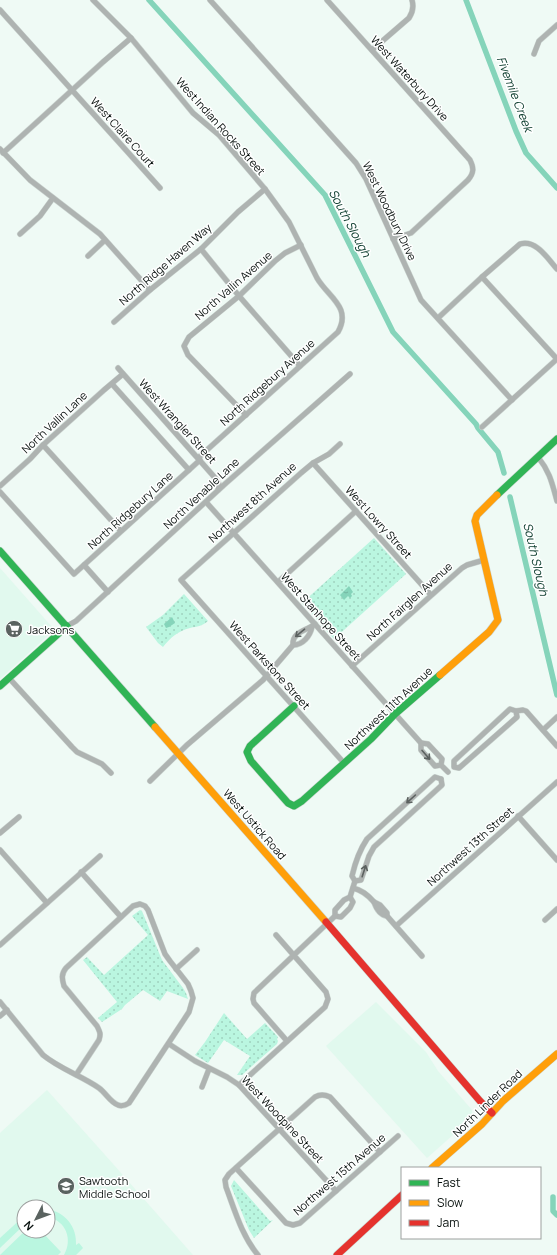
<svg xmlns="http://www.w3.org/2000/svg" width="557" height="1255" viewBox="0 0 557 1255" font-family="Manrope,sans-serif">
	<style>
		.built { fill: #e1f9ee; fill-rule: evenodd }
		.grass { fill: url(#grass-dots) }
		.pitch { fill: #baf6e0 }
		.water { fill: url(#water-ripples) }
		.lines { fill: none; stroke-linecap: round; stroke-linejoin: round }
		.canal { stroke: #85d4ba; stroke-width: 5.5 }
		.street-casing { stroke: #cbd4d0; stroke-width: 6 }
		.fast-casing { stroke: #cbd4d0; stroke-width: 8 }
		.slow-casing { stroke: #cbd4d0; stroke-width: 8 }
		.jam-casing { stroke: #cbd4d0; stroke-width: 8 }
		.street { stroke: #aeb3b1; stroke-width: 5 }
		.fast { stroke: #30b455; stroke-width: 7 }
		.slow { stroke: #ff9f0a; stroke-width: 7 }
		.jam { stroke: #e5322d; stroke-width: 7 }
		.oneway { stroke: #5c6260 }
		.labels { text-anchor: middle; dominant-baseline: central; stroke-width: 3; stroke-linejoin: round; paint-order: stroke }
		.street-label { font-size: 11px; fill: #09120f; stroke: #fff }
		.poi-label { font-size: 11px; fill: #09120f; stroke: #fff; text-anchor: start }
		.water-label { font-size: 12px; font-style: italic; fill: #104031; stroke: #fff }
	</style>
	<defs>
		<pattern id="grass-dots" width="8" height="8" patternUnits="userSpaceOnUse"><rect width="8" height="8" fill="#baf6e0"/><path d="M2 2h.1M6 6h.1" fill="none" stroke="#9fd2bf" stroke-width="1.8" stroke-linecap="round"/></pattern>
		<pattern id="water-ripples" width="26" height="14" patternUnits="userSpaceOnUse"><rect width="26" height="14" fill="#85d4ba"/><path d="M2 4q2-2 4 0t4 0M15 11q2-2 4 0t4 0" fill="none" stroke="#72b59f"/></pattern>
	</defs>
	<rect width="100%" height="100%" fill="#effaf5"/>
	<!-- built -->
	<g class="built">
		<path d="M0,568L52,627L53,631L0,679Z"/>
		<path d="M376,1002L426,1052L438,1071L472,1110V1118L427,1158L326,1046Z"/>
		<path d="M47,1090L114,1165L193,1255H0V1133ZM24,1207H48V1231H24Z"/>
	</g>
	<!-- grass -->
	<g class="grass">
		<path d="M374,538L406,574L334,639L302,603Z"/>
		<path d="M184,594L208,621C201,627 198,626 190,628C178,631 170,638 163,647L158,643L146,627L163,615Z"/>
		<path d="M140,910L142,911L162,960L183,988L186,993L188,999L167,991L160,1001L143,990L125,1005L122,1009L102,1022L98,1018L117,1002L83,960L87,957L104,975L148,935L132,916Z"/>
		<path d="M224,1013L247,1039L265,1023L278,1037L277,1039L278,1041L277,1044L242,1075H237L250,1056L224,1040L208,1063L195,1055L205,1042Z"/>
		<path d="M234,1180L270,1221L273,1220L254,1238L249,1230L231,1186Z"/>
	</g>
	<!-- pitch -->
	<g class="pitch">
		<path d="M48,1209C66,1213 77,1227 76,1245L79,1243L83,1248L76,1255H64C73,1239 66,1221 48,1217Z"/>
		<path d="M24,1216V1225L0,1248V1238Z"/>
		<path d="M25,1231H41L61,1252L58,1255H0Z"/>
	</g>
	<!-- water -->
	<g class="water">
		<path d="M349,586L353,592L351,594L352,596L350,598L348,596L344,600L340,595Z"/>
		<path d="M172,617L175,623L169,627L166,628L164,624Z"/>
	</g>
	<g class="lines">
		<!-- canal -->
		<g class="canal">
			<path d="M149,0L325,195L393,332L476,424L478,428L498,452L504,473"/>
			<path d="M466,0L516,131L526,153L557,188"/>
			<path d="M510,497L557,695"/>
			<path d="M553,1197V1211L557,1215"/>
		</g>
		<defs>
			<g id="street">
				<path d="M93,0L131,38L193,113L219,135L265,189L289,222L317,278C328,297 352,307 338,332L198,458"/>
				<path d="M210,0L356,163L366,179L421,300L512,400"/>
				<path d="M327,0L470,160C474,168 474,173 468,180L411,233L393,239"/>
				<path d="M0,10L160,188"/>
				<path d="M372,50L409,18C413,12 414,7 412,0"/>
				<path d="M534,54L539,41L557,25"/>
				<path d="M0,149L30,180L100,234L150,290"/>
				<path d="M3,153L103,62L131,38"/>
				<path d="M20,234L40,216L53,198"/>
				<path d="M201,249L239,296L300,366"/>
				<path d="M88,256L105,240"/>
				<path d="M482,277L557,359"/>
				<path d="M438,318L482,277L520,244C536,239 548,259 557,269"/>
				<path d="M114,322L150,290L201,249L238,212L265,189"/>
				<path d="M118,368L217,480L219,484L218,490"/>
				<path d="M112,384L189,470"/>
				<path d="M246,415L188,355L184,346L189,337L239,296L275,261L285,253L301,245"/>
				<path d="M482,427L557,359"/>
				<path d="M340,444L329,454L313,463L301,473L181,580L344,763"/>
				<path d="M43,445L121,531"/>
				<path d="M538,457C550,472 552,483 557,501"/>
				<path d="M313,463L431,595"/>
				<path d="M0,486L30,459L43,445L104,390L123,374"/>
				<path d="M0,492L74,574L200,460"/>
				<path d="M206,502L421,743"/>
				<path d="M84,565L108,592"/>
				<path d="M278,582L356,511"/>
				<path d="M67,626L76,621L225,484L350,374"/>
				<path d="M293,645C303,645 310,636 312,627"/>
				<path d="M352,666L462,568L467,565L484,560"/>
				<path d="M9,678L72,747L77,752L102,764L111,773"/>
				<path d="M510,709L516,711L517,717L459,768L454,767V761Z"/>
				<path d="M516,711L523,710L526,711L557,746"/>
				<path d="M543,730L557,717"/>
				<path d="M441,765L435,766L421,750V743L428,744L442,759L441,765L448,772"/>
				<path d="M150,781L187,745L263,680L293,645C292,631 307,631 315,624"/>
				<path d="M518,816L557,860"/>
				<path d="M0,833L19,817"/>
				<path d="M0,850L47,903"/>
				<path d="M81,872L121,917"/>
				<path d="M355,881L352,876C355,863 359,851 367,839L435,777L441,779"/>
				<path d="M355,881L361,880L369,856L374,847L442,785L441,779"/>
				<path d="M353,888C362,890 368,895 374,902"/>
				<path d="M374,902L380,905L387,913V916C380,915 376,908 374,902Z"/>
				<path d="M335,916V910L344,900L350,897L355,881"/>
				<path d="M335,916L341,917L350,908L353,902L350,897"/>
				<path d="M387,916L422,956"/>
				<path d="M545,920L557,909"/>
				<path d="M396,926L557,782"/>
				<path d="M0,945L100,856"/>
				<path d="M176,969L197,950"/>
				<path d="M0,1002L43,1055C60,1069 82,1076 99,1088C106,1093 110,1102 118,1105C122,1107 126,1105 129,1103L189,1012L193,998L191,991L188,984L170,961L165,954L148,910L145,906L140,904L133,906L66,968C61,974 62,979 64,986L97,1026C100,1032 101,1034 99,1040L76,1075"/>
				<path d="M0,1016L7,1010"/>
				<path d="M287,1041L254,1003L253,999L254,993L335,916"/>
				<path d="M169,1044L195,1061L227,1077L239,1085L336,1191"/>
				<path d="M239,1085L325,1007L328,999L326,992L276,935"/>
				<path d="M202,1087L209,1069"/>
				<path d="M236,1168L286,1223L293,1225L300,1223L398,1136"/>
				<path d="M258,1255C242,1236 235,1211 226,1187L225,1180L229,1174L315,1097C320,1094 324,1094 330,1097L380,1152"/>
			</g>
			<g id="fast">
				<path d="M497,495L557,439"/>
				<path d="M0,551L155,727"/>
				<path d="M0,686L67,626"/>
				<path d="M294,706L250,746L247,752L251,761L288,803L294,806L302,801L371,739L395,714L440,675"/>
			</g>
			<g id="slow">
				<path d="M440,675L489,632L498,620L475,521L477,515L497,495"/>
				<path d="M155,727L326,922"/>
				<path d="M432,1168L482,1124L503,1101L557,1054"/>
			</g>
			<g id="jam">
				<path d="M326,922L480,1101L492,1113"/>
				<path d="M337,1255L402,1195"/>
			</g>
		</defs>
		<!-- street casing -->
		<use href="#street" class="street-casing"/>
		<!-- fast casing -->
		<use href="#fast" class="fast-casing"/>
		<!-- slow casing -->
		<use href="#slow" class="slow-casing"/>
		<!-- jam casing -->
		<use href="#jam" class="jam-casing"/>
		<!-- street -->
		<use href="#street" class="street"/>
		<!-- fast -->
		<use href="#fast" class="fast"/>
		<!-- slow -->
		<use href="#slow" class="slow"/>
		<!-- jam -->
		<use href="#jam" class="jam"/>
	</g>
	<!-- one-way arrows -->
	<defs><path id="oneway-shaft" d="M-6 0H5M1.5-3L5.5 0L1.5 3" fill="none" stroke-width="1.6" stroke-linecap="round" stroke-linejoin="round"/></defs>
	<g class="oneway">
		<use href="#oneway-shaft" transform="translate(300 633) rotate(140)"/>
		<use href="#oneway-shaft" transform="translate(426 755) rotate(49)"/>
		<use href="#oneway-shaft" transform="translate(411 799) rotate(138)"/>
		<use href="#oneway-shaft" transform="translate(364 871) rotate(-72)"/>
	</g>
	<!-- icons -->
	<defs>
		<symbol id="supermarket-disc" viewBox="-11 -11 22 22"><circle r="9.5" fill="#5a6360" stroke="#fff"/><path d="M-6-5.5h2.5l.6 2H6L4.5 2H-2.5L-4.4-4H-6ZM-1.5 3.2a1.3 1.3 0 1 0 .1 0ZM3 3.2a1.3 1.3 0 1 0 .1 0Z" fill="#fff"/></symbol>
		<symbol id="school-disc" viewBox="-11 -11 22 22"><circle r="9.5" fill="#5a6360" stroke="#fff"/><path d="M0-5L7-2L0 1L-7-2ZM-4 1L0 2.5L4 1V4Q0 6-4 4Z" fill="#fff"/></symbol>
	</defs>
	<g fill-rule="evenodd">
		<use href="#supermarket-disc" x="4" y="619" width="20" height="20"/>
		<use href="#school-disc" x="56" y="1176" width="20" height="20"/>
	</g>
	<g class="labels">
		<!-- street labels -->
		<g class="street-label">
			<text transform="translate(410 78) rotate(48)">West Waterbury Drive</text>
			<text transform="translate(221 126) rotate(48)">West Indian Rocks Street</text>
			<text transform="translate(123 132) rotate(48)">West Claire Court</text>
			<text transform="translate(390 211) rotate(64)">West Woodbury Drive</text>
			<text transform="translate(165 264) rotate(-41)">North Ridge Haven Way</text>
			<text transform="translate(233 285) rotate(-41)">North Vallin Avenue</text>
			<text transform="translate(267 382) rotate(-42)">North Ridgebury Avenue</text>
			<text transform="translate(178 421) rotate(48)">West Wrangler Street</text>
			<text transform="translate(54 422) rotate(-43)">North Vallin Lane</text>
			<text transform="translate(201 493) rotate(-43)">North Venable Lane</text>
			<text transform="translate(252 502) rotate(-42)">Northwest 8th Avenue</text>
			<text transform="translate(130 510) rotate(-42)">North Ridgebury Lane</text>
			<text transform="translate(379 522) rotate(48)">West Lowry Street</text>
			<text transform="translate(409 601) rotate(-42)">North Fairglen Avenue</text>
			<text transform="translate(321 616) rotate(48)">West Stanhope Street</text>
			<text transform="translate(270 665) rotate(48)">West Parkstone Street</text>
			<text transform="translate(388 708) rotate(-43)">Northwest 11th Avenue</text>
			<text transform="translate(255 824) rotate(49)">West Ustick Road</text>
			<text transform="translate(470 846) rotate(-42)">Northwest 13th Street</text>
			<text transform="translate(487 1103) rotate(-44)">North Linder Road</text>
			<text transform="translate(283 1119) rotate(47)">West Woodpine Street</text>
			<text transform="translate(339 1174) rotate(-41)">Northwest 15th Avenue</text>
		</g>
		<!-- poi labels -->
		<g class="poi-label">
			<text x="27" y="629">Jacksons</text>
			<text x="79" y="1180">Sawtooth<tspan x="79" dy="13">Middle School</tspan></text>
		</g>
		<!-- water labels -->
		<g class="water-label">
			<text transform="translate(515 94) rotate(69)">Fivemile Creek</text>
			<text transform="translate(350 223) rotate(62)">South Slough</text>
			<text transform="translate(536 559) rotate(77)">South Slough</text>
		</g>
	</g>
	<!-- legend -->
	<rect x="401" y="1167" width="140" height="72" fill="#ffffff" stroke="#9da09f"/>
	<rect x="409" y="1180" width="20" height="6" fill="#30b455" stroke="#9da09f"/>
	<text x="437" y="1187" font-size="12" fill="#09120f">Fast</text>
	<rect x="409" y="1200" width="20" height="6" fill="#ff9f0a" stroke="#9da09f"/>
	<text x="437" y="1207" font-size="12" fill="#09120f">Slow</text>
	<rect x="409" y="1220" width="20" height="6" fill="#e5322d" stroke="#9da09f"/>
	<text x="437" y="1227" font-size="12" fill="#09120f">Jam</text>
	<!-- north arrow -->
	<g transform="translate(36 1219) rotate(228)"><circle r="19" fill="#ffffff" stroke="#9da09f"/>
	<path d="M0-3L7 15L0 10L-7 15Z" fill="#5a6360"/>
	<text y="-6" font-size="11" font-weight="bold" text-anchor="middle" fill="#09120f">N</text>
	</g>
</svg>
